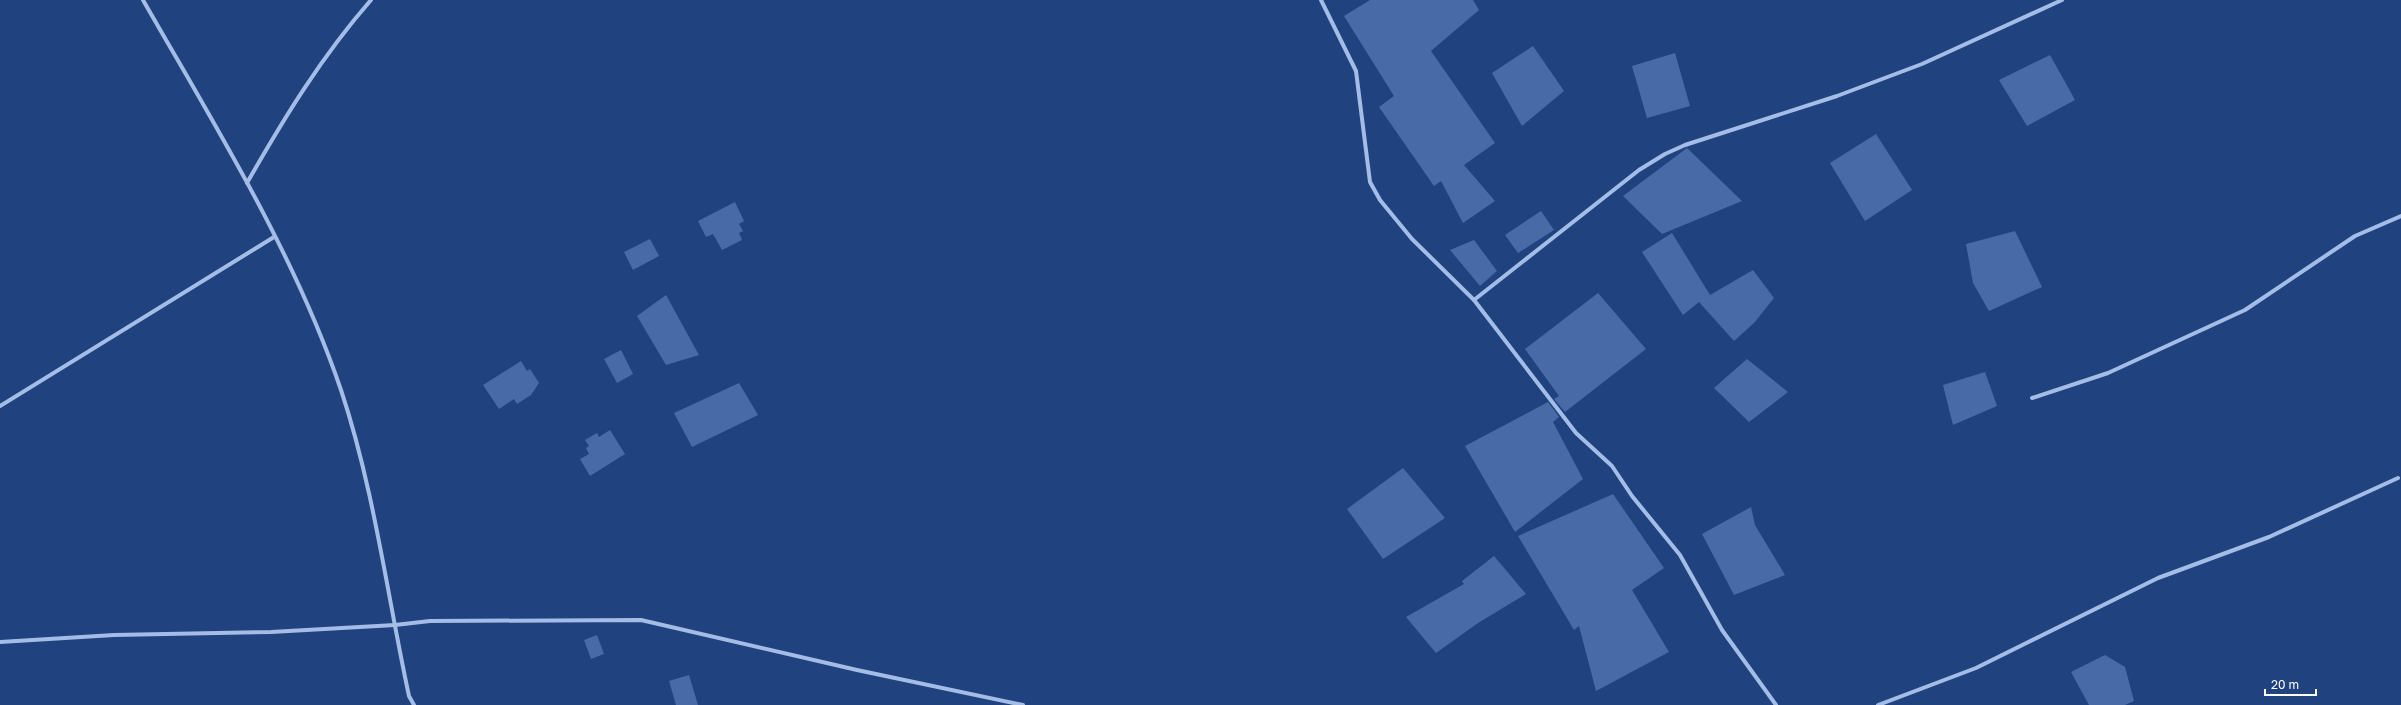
<svg xmlns="http://www.w3.org/2000/svg" width="2401" height="705" viewBox="0 0 2401 705" font-family="'Golos Text',sans-serif">
	<style>
		.building { fill: #486ba8 }
		.lines { fill: none; stroke-linecap: round; stroke-linejoin: round }
		.minor { stroke: #a4bde7; stroke-width: 4 }
	</style>
	<rect width="100%" height="100%" fill="#20427f"/>
	<!-- building -->
	<g class="building">
		<path d="M1370,0H1473L1479,10L1431,51L1495,143L1464,165L1495,201L1463,223L1441,181L1434,186L1379,107L1394,96L1344,16Z"/>
		<path d="M1533,46L1564,91L1522,126L1492,73Z"/>
		<path d="M1675,53L1690,106L1647,118L1632,66Z"/>
		<path d="M2050,55L2075,100L2027,126L1999,80Z"/>
		<path d="M1876,134L1912,190L1865,221L1830,163Z"/>
		<path d="M1687,148L1742,201L1662,234L1623,196Z"/>
		<path d="M735,202L744,221L739,224L743,231L739,233L742,240L722,250L713,234L706,237L698,221Z"/>
		<path d="M1541,211L1554,230L1518,253L1505,235Z"/>
		<path d="M2015,231L2042,287L1989,311L1973,283L1966,244Z"/>
		<path d="M1672,233L1710,295L1753,270L1774,298L1754,323L1734,341L1699,302L1683,315L1642,252Z"/>
		<path d="M650,239L659,256L633,270L624,252Z"/>
		<path d="M1474,240L1497,271L1480,286L1450,250Z"/>
		<path d="M1598,293L1646,349L1565,412L1554,399L1559,396L1525,349Z"/>
		<path d="M666,295L699,355L666,365L637,316Z"/>
		<path d="M621,350L633,374L617,383L604,359Z"/>
		<path d="M1747,359L1788,392L1749,422L1714,388Z"/>
		<path d="M521,361L527,371L530,369L539,383L531,395L517,404L514,399L499,409L483,385Z"/>
		<path d="M1985,372L1997,406L1953,425L1943,385Z"/>
		<path d="M739,383L758,415L692,447L674,413Z"/>
		<path d="M1548,402L1559,417L1553,422L1583,479L1515,532L1465,446Z"/>
		<path d="M610,430L625,454L590,476L580,459L589,454L586,448L589,446L585,440L597,433L599,437Z"/>
		<path d="M1403,468L1445,518L1383,559L1347,509Z"/>
		<path d="M1613,494L1664,568L1632,590L1669,652L1596,691L1579,626L1574,630L1518,536Z"/>
		<path d="M1751,507L1755,525L1785,575L1734,595L1702,534Z"/>
		<path d="M1494,556L1526,594L1478,623L1436,653L1406,617L1464,584L1462,581Z"/>
		<path d="M597,635L604,654L591,659L584,640Z"/>
		<path d="M2105,655L2125,667L2134,701L2125,705H2089L2071,672Z"/>
		<path d="M689,675L698,705H676L669,681Z"/>
	</g>
	<g class="lines">
		<!-- minor -->
		<g class="minor">
			<path d="M143,0C215,126 294,252 341,390C374,489 387,594 409,696L414,705"/>
			<path d="M1321,0L1356,71L1370,182L1380,200L1412,239L1474,300L1576,433L1612,466L1632,496L1680,555L1722,630L1776,705"/>
			<path d="M247,183C284,118 322,56 371,0"/>
			<path d="M1474,300L1639,170L1665,154L1685,145L1837,96L1922,64L2062,0"/>
			<path d="M2032,398L2108,373L2245,310L2355,236L2401,216"/>
			<path d="M0,406L274,237"/>
			<path d="M0,642L114,635L271,632L395,625L430,621L641,620L857,670L1023,705"/>
			<path d="M1878,705L1976,668L2158,578L2269,537L2398,478"/>
		</g>
	</g>
	<!-- scale -->
	<path d="M2265 689v6h51v-6" fill="none" stroke="#ffffff" stroke-width="2"/>
	<text x="2271" y="689" font-size="12" fill="#ffffff" stroke="#20427f" stroke-width="3" paint-order="stroke">20 m</text>
</svg>
